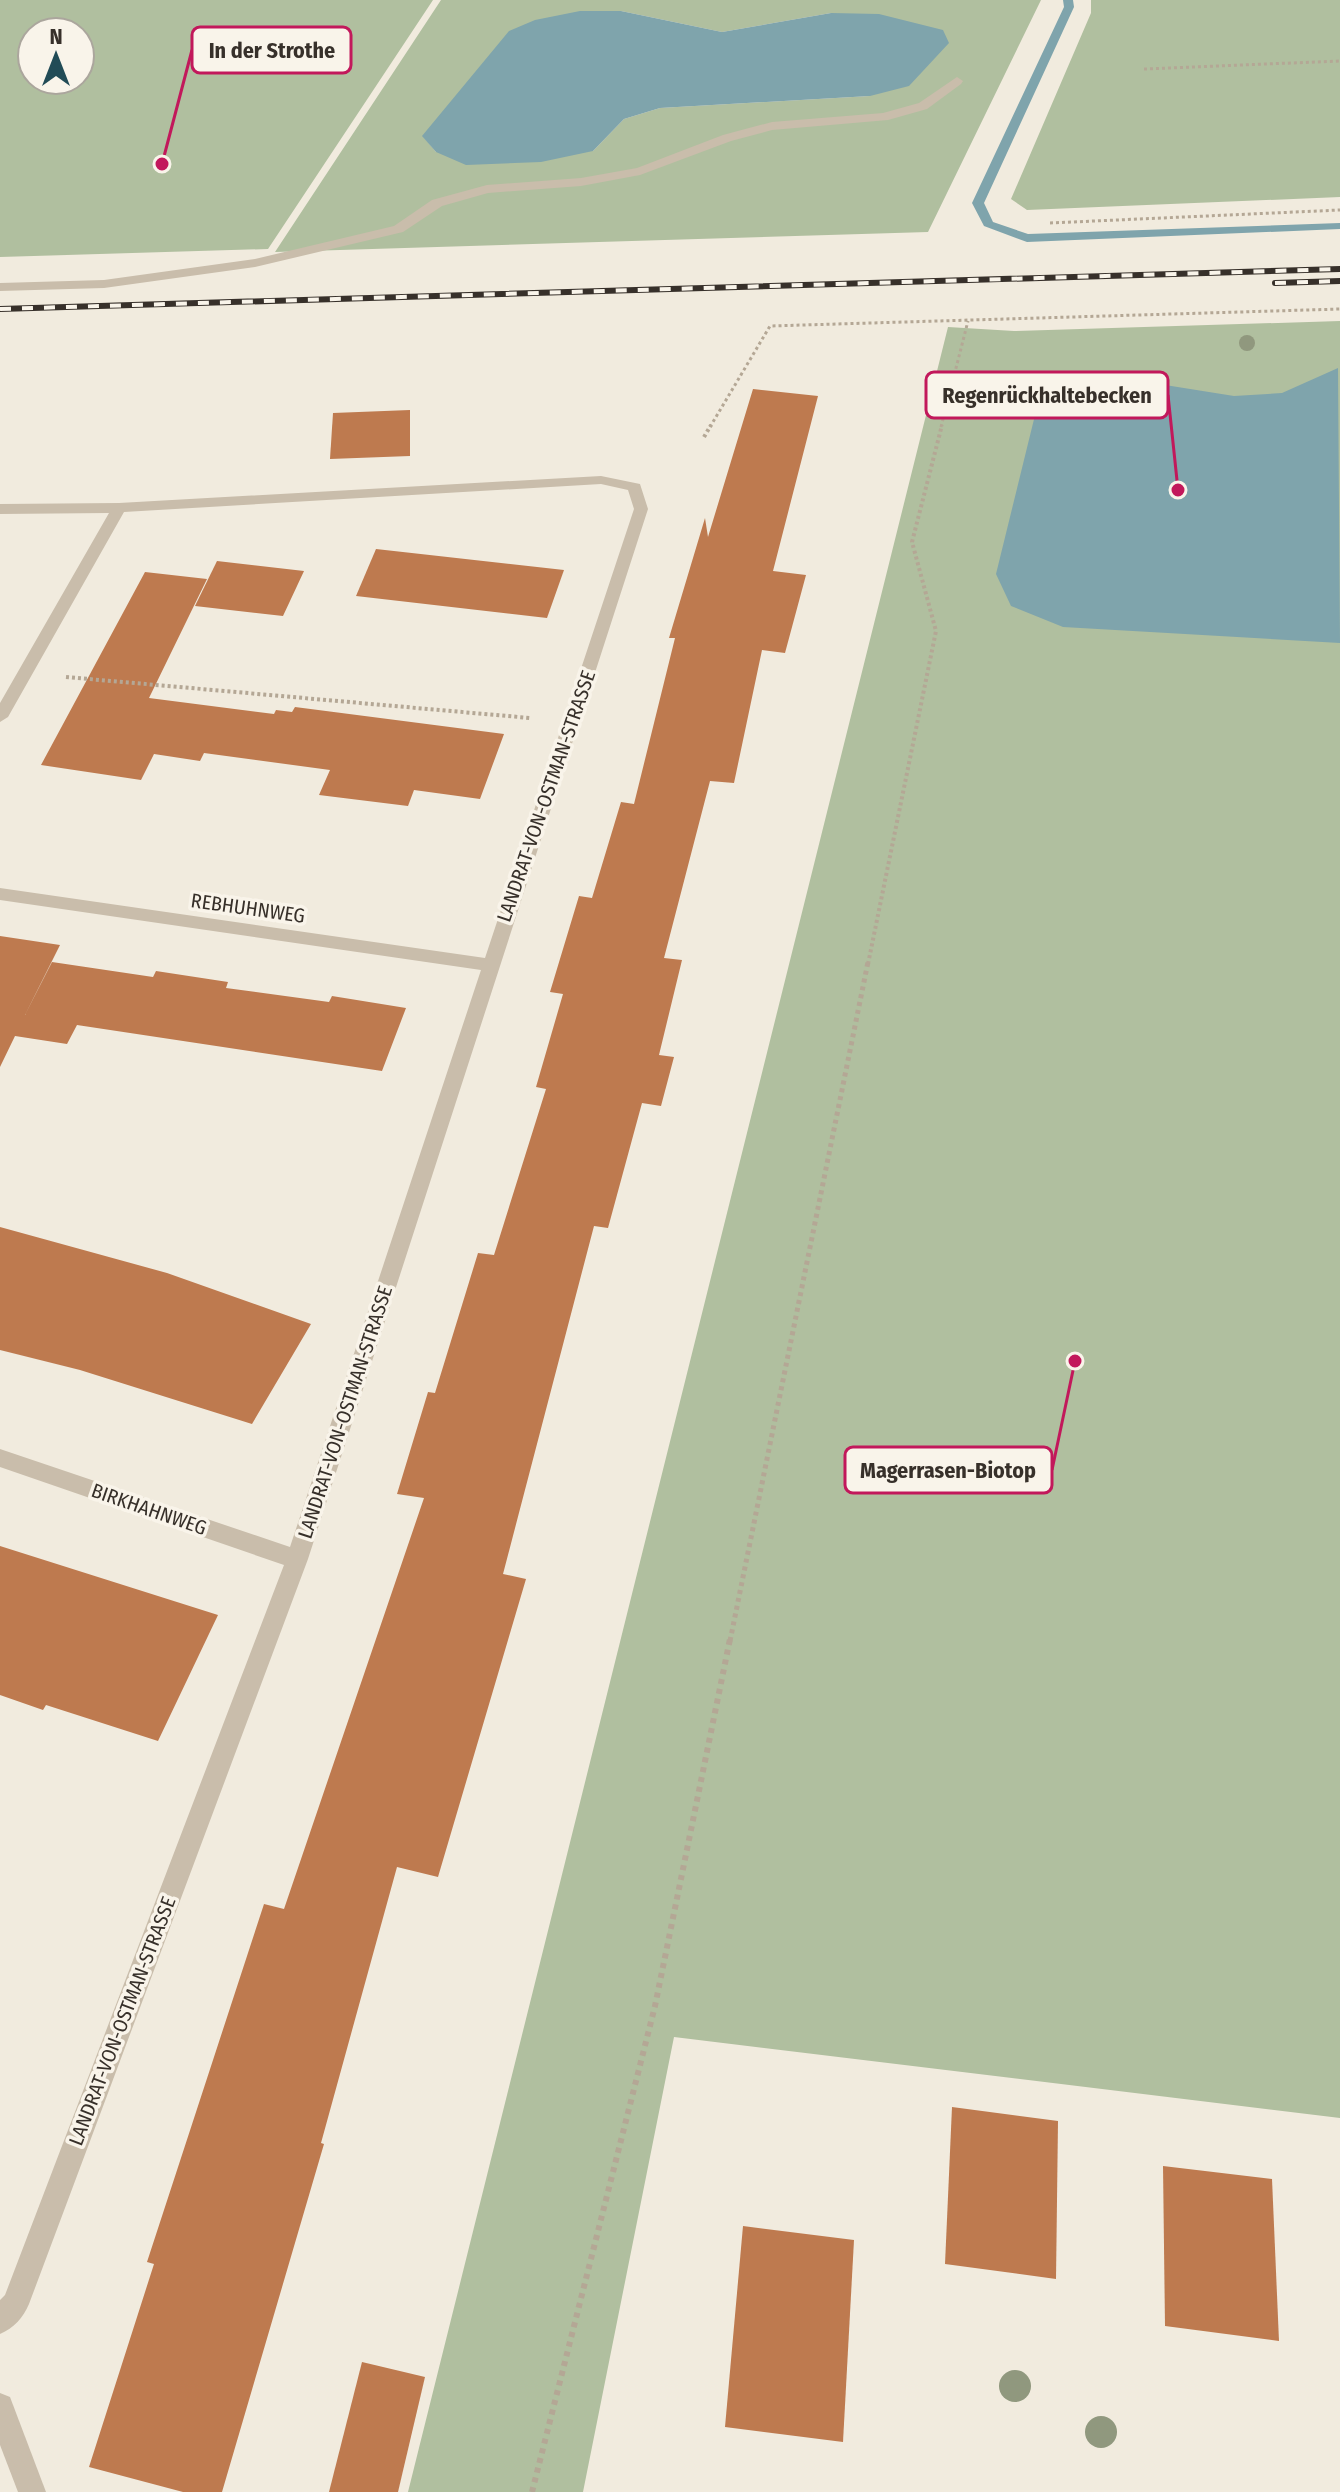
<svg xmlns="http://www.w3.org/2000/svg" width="1340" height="2492" viewBox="0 0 1340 2492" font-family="'Fira Sans Condensed',sans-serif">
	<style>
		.green { fill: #b0bf9f; fill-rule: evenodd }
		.water { fill: #7fa4ac }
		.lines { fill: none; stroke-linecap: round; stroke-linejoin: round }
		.stream { fill: #7fa4ac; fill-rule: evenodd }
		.building { fill: #be7a4f }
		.path-far3 { stroke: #b4a795; stroke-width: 3; stroke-dasharray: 3 3; stroke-linecap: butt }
		.path-far2 { stroke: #b4a795; stroke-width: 4; stroke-dasharray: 3 3; stroke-linecap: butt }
		.path-far1 { stroke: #b4a795; stroke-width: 5; stroke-dasharray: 4 4; stroke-linecap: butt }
		.path { stroke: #b4a795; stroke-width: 6; stroke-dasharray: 5 5; stroke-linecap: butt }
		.minor { fill: #c9bdab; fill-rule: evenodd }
		.rail-casing { stroke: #37302a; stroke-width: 6 }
		.rail { stroke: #f9f4ea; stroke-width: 4; stroke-dasharray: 11; stroke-linecap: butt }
		.tree { fill: #90987e }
		.labels { text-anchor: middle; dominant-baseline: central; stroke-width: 7; stroke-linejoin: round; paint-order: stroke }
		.street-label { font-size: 20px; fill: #37302a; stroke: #f9f4ea }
		.leader { fill: none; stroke: #c2185b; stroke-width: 3 }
		.callout-dot { fill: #c2185b; stroke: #f9f4ea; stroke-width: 3 }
		.callout { fill: #f9f4ea; stroke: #c2185b; stroke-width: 3 }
		.callout-label { font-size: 22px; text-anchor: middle; font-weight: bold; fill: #37302a }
	</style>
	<rect width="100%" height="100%" fill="#f1ebde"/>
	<!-- green -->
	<g class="green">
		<path d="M0,0H433L268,249L0,257ZM32,32H80V80H32Z"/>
		<path d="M441,0H1041L928,232L275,252ZM621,11L722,32L831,13L870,96L660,108L624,119L593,151L436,152L423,136Z"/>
		<path d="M1091,0H1340V197L1027,210L1011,199L1091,13Z"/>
		<path d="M1340,321V2118L674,2037L583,2492H408L948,327L1014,331Z"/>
	</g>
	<!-- water -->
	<g class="water">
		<path d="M580,11H621L722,32L831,13L879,14L943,30L949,43L909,86L870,96L660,108L624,119L593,151L541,162L466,165L436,152L422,136L509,31L535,20Z"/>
		<path d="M1338,368L1340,643L1063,627L1011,606L996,574L1037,407L1076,387L1140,381L1234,396L1282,393Z"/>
	</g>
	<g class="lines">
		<!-- stream -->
		<path class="stream" d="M1063,0H1073L1074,7L984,203L993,222L1028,234L1340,223V229L1027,242L984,226L972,203L1064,7Z"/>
	</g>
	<!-- building -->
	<g class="building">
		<path d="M753,389L818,396L773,571L806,575L785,653L762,650L734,783L710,781L664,958L682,960L659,1055L674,1057L661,1106L642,1103L608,1228L594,1226L503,1574L526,1579L438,1877L397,1867L321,2143L324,2144L222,2492H183L89,2467L154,2264L147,2262L264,1904L284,1909L424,1498L397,1494L428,1392L435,1393L478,1253L494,1255L546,1089L536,1087L563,994L550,992L579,896L592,898L621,802L634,804L675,638H669L705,518L708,537Z"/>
		<path d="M410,410V456L330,459L333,413Z"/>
		<path d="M376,549L564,570L547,618L356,596Z"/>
		<path d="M217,561L304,571L283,616L195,606Z"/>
		<path d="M145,572L207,579L149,698L274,714L276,710L292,712L295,707L504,734L480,799L414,790L408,806L319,795L330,770L204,753L200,761L154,754L141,780L41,765Z"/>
		<path d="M0,936L60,945L25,1015L52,962L153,977L156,971L228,982L226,988L329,1002L332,996L406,1008L382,1071L77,1025L67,1044L15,1036L0,1067Z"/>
		<path d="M0,1227L167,1273L311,1324L252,1424L80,1370L0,1350Z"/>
		<path d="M0,1546L218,1615L158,1741L46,1705L43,1710L0,1695Z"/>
		<path d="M952,2107L1058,2121L1056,2279L945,2264Z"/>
		<path d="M1163,2166L1272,2179L1279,2341L1165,2326Z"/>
		<path d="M743,2226L854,2240L843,2442L725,2427Z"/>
		<path d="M362,2362L425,2377L398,2492H329Z"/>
	</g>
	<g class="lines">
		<!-- path-far3 -->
		<g class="path-far3">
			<path d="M1144,69L1340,61"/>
			<path d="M1050,223L1340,210"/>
			<path d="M710,427L770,326L1340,309"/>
			<path d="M941,427L968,321"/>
		</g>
		<!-- path-far2 -->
		<g class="path-far2">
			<path d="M704,437L711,425"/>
			<path d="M66,677L530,718"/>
			<path d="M868,964L936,631L912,542L942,425"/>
		</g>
		<!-- path-far1 -->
		<path class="path-far1" d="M730,1641L868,962"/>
		<!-- path -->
		<path class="path" d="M532,2492L655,2006L730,1639"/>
		<!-- minor -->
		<g class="minor">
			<path d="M957,77L963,81L961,84L927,109L888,120L772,130L731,141L640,175L581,186L488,193L442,206L403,232L255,267L104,288L0,291V283L104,280L255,259L394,226L432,200L487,185L581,178L637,168L723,135L772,122L883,113L919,103Z"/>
			<path d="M601,476L640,484L648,509L308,1559L29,2304C23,2318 14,2328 0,2334V2300L5,2295L284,1565L0,1467V1449L290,1547L481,970L0,900V888L485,958L634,509L628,490L601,484L124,512L8,717L0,722V703L109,513L0,514V504L119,503Z"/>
			<path d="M0,2393L10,2397L46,2492H18L0,2445Z"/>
		</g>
		<defs>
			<g id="rail">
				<path d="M1275,283L1340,281"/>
				<path d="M0,309L1340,269"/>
			</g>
		</defs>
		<!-- rail casing -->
		<use href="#rail" class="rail-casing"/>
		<!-- rail -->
		<use href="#rail" class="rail"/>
	</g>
	<!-- trees -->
	<g class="tree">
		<circle cx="1247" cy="343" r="8"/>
		<circle cx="1015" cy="2386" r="16"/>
		<circle cx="1101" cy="2432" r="16"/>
	</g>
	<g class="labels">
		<!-- street labels -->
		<g class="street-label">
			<text transform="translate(546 796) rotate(-71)">LANDRAT-VON-OSTMAN-STRASSE</text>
			<text transform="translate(248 908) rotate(8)">REBHUHNWEG</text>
			<text transform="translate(345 1412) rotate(-72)">LANDRAT-VON-OSTMAN-STRASSE</text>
			<text transform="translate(149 1509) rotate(19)">BIRKHAHNWEG</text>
			<text transform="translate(122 2021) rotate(-69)">LANDRAT-VON-OSTMAN-STRASSE</text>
		</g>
	</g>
	<!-- callouts -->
	<path class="leader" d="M162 164L192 50M1178 490L1168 395M1075 1361L1052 1470"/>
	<g class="callout-dot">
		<circle cx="162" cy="164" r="8"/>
		<circle cx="1178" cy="490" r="8"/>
		<circle cx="1075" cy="1361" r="8"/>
	</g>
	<g class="callout">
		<rect x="192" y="27" width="159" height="46" rx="8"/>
		<rect x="926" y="372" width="242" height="46" rx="8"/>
		<rect x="845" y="1447" width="207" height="46" rx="8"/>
	</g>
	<g class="callout-label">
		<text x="272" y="58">In der Strothe</text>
		<text x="1047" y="403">Regenrückhaltebecken</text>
		<text x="948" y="1478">Magerrasen-Biotop</text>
	</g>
	<!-- north arrow -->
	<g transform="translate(56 56)"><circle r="38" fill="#f9f4ea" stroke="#aba69d" stroke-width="2"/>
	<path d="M0-6L14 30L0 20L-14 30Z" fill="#214b56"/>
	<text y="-12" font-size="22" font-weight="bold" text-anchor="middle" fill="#37302a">N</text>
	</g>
</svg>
